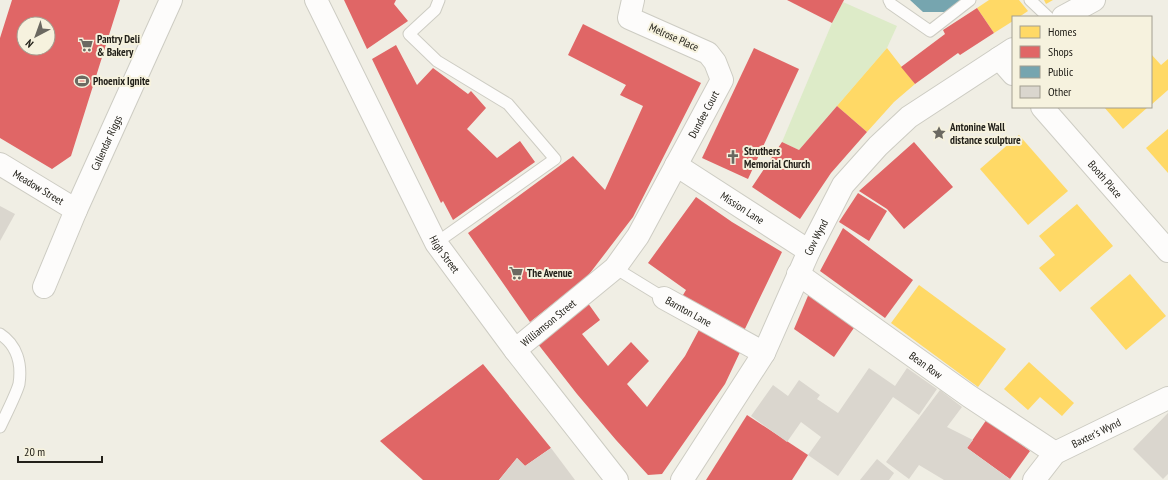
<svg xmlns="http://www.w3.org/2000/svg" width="1168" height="480" viewBox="0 0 1168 480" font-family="'PT Sans Narrow',sans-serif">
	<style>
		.green { fill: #ddebc8 }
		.homes { fill: #ffd966 }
		.shops { fill: #e06666; fill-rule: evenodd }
		.public { fill: #76a5af }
		.building { fill: #dad6ce }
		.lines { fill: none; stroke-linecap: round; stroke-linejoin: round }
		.lane-casing { stroke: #cdccc3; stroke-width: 13 }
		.street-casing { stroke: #cdccc3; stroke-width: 24 }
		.lane { stroke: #fdfcfb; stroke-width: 11 }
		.street { stroke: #fdfcfb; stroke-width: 22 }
		.labels { text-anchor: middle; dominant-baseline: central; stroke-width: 4; stroke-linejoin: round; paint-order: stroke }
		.street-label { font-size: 11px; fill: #23211a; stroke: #f6f2de }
		.poi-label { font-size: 11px; font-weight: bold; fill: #23211a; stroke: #f6f2de; text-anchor: start }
	</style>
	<rect width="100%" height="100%" fill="#f0eee4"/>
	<!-- green -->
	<path class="green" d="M843,2L897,26L887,48L799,150L782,142L832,23Z"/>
	<!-- homes -->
	<g class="homes">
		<path d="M989,0H1019L1028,11L1019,17H1013V21L994,33L977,8Z"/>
		<path d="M1044,0H1053L1046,4Z"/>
		<path d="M887,48L915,84L894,102L867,132L837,106Z"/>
		<path d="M1151,54L1161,65L1168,59V90L1151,105Z"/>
		<path d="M1104,107H1148L1123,129Z"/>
		<path d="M1168,129V173L1146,148Z"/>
		<path d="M1019,135L1068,191L1028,225L980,169Z"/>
		<path d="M1077,204L1113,246L1060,292L1039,268L1055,255L1039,236Z"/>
		<path d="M1130,274L1166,316L1126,350L1090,308Z"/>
		<path d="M919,285L1006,349L978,387L891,323Z"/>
		<path d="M1029,362L1074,403L1062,416L1040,397L1028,410L1004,389Z"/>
	</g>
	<!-- shops -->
	<g class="shops">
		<path d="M12,0H120L71,156L52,169L0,138V38ZM24,24H48V48H24Z"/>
		<path d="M344,0H396L394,4L408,21L367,49Z"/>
		<path d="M787,0H844L832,23Z"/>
		<path d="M977,8L994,33L960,55L958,53L915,84L901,67L945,34L943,30Z"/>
		<path d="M583,24L701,83L633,217L587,277L530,322L468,233L573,156L605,190L643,106L620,95L626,85L568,55Z"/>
		<path d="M396,45L417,85L433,68L468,94L471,91L486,108L467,129L497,158L520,141L535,162L453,220L443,201L441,203L372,59Z"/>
		<path d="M754,48L799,69L748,179L702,158Z"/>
		<path d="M837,106L867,132L831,173L800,219L752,187L782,142L799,150Z"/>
		<path d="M914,142L953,187L904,229L887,209L859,191Z"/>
		<path d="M858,193L887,211L869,241L839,222Z"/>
		<path d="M696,197L732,222L782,252L742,335L680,300L686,290L648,263Z"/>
		<path d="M843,228L913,280L885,318L820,271Z"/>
		<path d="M810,291L858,322L834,357L794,329Z"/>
		<path d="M585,299L600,320L582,334L608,366L631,342L649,361L627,384L647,407L685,356L701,326L742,348L725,384L662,474L648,475L616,440L577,394L534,339Z"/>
		<path d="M483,364L551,448L525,466L517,458L499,480H423L380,441Z"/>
		<path d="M747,415L808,455L792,480H706Z"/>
		<path d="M987,419L1030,451L1010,479L967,448Z"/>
	</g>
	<!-- public -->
	<path class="public" d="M910,0H962L950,12H923Z"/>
	<!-- building -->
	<g class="building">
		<path d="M0,206L15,214L0,241Z"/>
		<path d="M869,368L895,386L907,368L937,389L919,415L893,397L838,476L808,455L821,437L801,422L787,442L751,416L773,385L788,396L799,380L820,395L817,399L838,413Z"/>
		<path d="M940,390L962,407L947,427L973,440L967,448L1011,480H944L919,465L909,479L886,462Z"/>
		<path d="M1168,413V474L1163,479L1133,449Z"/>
		<path d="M551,448L575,480H499L517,458L525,466Z"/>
		<path d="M877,459L894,473L889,480H860Z"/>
	</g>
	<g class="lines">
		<defs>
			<g id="lane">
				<path d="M889,0L891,4L930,31L970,0"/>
				<path d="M1030,0L1048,17"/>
				<path d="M436,243L555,159L508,104L437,61L409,34L435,10L439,0"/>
				<path d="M615,268L664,298"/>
				<path d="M0,334C17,345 22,364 19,384C16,395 5,416 0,427"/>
			</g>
			<g id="street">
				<path id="s1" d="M316,0L436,243L515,350L617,480"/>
				<path d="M1063,17L1094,0"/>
				<path d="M999,58L1013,74"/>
				<path id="s2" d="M1042,107L1168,251"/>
				<path id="s3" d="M0,164L76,210"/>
				<path id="s4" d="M676,165L809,251"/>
				<path id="s5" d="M798,274L969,396L1055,453"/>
				<path id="s6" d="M44,287L76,210L171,0"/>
				<path id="s7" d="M664,298L764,353"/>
				<path id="s8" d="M515,350L615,268L638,236L722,80L715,62L708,53L629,18L633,0"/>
				<path id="s9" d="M682,480L764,353L809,251L843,185L878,146L909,117L1013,49"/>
				<path id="s10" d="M1034,480L1055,453L1168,398"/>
			</g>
		</defs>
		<!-- lane casing -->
		<use href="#lane" class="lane-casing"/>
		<!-- street casing -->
		<use href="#street" class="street-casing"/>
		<!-- lane -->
		<use href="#lane" class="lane"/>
		<!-- street -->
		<use href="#street" class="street"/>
	</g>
	<!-- icons -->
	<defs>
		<symbol id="supermarket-bare" viewBox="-9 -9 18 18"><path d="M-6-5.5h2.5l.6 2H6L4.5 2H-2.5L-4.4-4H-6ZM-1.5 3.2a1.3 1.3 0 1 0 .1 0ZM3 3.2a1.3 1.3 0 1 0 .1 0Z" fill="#6b6961" stroke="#f6f2de" stroke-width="2.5" paint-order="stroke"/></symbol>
		<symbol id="stadium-bare" viewBox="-9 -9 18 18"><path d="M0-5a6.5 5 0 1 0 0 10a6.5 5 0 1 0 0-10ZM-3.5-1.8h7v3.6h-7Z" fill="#6b6961" stroke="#f6f2de" stroke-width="2.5" paint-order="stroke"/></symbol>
		<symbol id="sight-bare" viewBox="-9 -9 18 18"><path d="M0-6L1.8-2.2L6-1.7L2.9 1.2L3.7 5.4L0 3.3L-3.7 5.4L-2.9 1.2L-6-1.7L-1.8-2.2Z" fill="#6b6961" stroke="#f6f2de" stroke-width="2.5" paint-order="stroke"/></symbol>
		<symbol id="church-bare" viewBox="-9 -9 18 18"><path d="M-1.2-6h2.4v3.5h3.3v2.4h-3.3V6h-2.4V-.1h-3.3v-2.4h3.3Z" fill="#6b6961" stroke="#f6f2de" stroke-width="2.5" paint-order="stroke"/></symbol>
	</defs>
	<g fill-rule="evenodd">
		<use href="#supermarket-bare" x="76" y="35" width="20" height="20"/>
		<use href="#stadium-bare" x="72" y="71" width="20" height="20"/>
		<use href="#sight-bare" x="929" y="123" width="20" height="20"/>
		<use href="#church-bare" x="723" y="147" width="20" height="20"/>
		<use href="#supermarket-bare" x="506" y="263" width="20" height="20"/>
	</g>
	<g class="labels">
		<!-- street labels -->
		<g class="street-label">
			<text transform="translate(674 37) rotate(24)">Melrose Place</text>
			<text stroke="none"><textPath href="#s8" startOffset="307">Dundee Court</textPath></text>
			<text stroke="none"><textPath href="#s6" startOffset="157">Callendar Riggs</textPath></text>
			<text stroke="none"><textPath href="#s2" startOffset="96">Booth Place</textPath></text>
			<text stroke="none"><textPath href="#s3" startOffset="45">Meadow Street</textPath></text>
			<text stroke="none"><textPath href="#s4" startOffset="79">Mission Lane</textPath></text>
			<text stroke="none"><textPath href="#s9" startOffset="278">Cow Wynd</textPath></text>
			<text stroke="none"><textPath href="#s1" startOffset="285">High Street</textPath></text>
			<text stroke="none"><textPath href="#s7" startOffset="28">Barnton Lane</textPath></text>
			<text stroke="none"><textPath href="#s8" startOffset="43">Williamson Street</textPath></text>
			<text stroke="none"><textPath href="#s5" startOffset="157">Bean Row</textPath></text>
			<text stroke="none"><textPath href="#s10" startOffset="80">Baxter's Wynd</textPath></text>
		</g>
		<!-- poi labels -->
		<g class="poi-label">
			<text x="97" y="39">Pantry Deli<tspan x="97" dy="13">&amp; Bakery</tspan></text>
			<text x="93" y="81">Phoenix Ignite</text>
			<text x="950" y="127">Antonine Wall<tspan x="950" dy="13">distance sculpture</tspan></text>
			<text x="744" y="151">Struthers<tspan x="744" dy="13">Memorial Church</tspan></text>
			<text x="527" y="273">The Avenue</text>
		</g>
	</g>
	<!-- legend -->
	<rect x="1012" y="16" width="140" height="92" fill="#f6f2de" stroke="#a29e90"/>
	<rect x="1020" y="26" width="20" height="12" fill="#ffd966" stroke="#a29e90"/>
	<text x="1048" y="36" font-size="12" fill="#23211a">Homes</text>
	<rect x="1020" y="46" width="20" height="12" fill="#e06666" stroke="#a29e90"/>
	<text x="1048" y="56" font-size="12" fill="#23211a">Shops</text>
	<rect x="1020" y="66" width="20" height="12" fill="#76a5af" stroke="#a29e90"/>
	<text x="1048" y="76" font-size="12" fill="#23211a">Public</text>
	<rect x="1020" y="86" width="20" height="12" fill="#dad6ce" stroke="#a29e90"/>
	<text x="1048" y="96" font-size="12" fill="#23211a">Other</text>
	<!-- north arrow -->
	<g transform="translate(36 36) rotate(221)"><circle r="19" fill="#f6f2de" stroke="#a29e90"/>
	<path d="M0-3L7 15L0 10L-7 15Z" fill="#6b6961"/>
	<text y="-6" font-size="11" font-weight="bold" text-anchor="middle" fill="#23211a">N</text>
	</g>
	<!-- scale -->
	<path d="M18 456v6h84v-6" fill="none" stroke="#23211a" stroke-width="2"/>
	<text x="24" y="456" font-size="12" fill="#23211a" stroke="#f6f2de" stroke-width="3" paint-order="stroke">20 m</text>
</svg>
